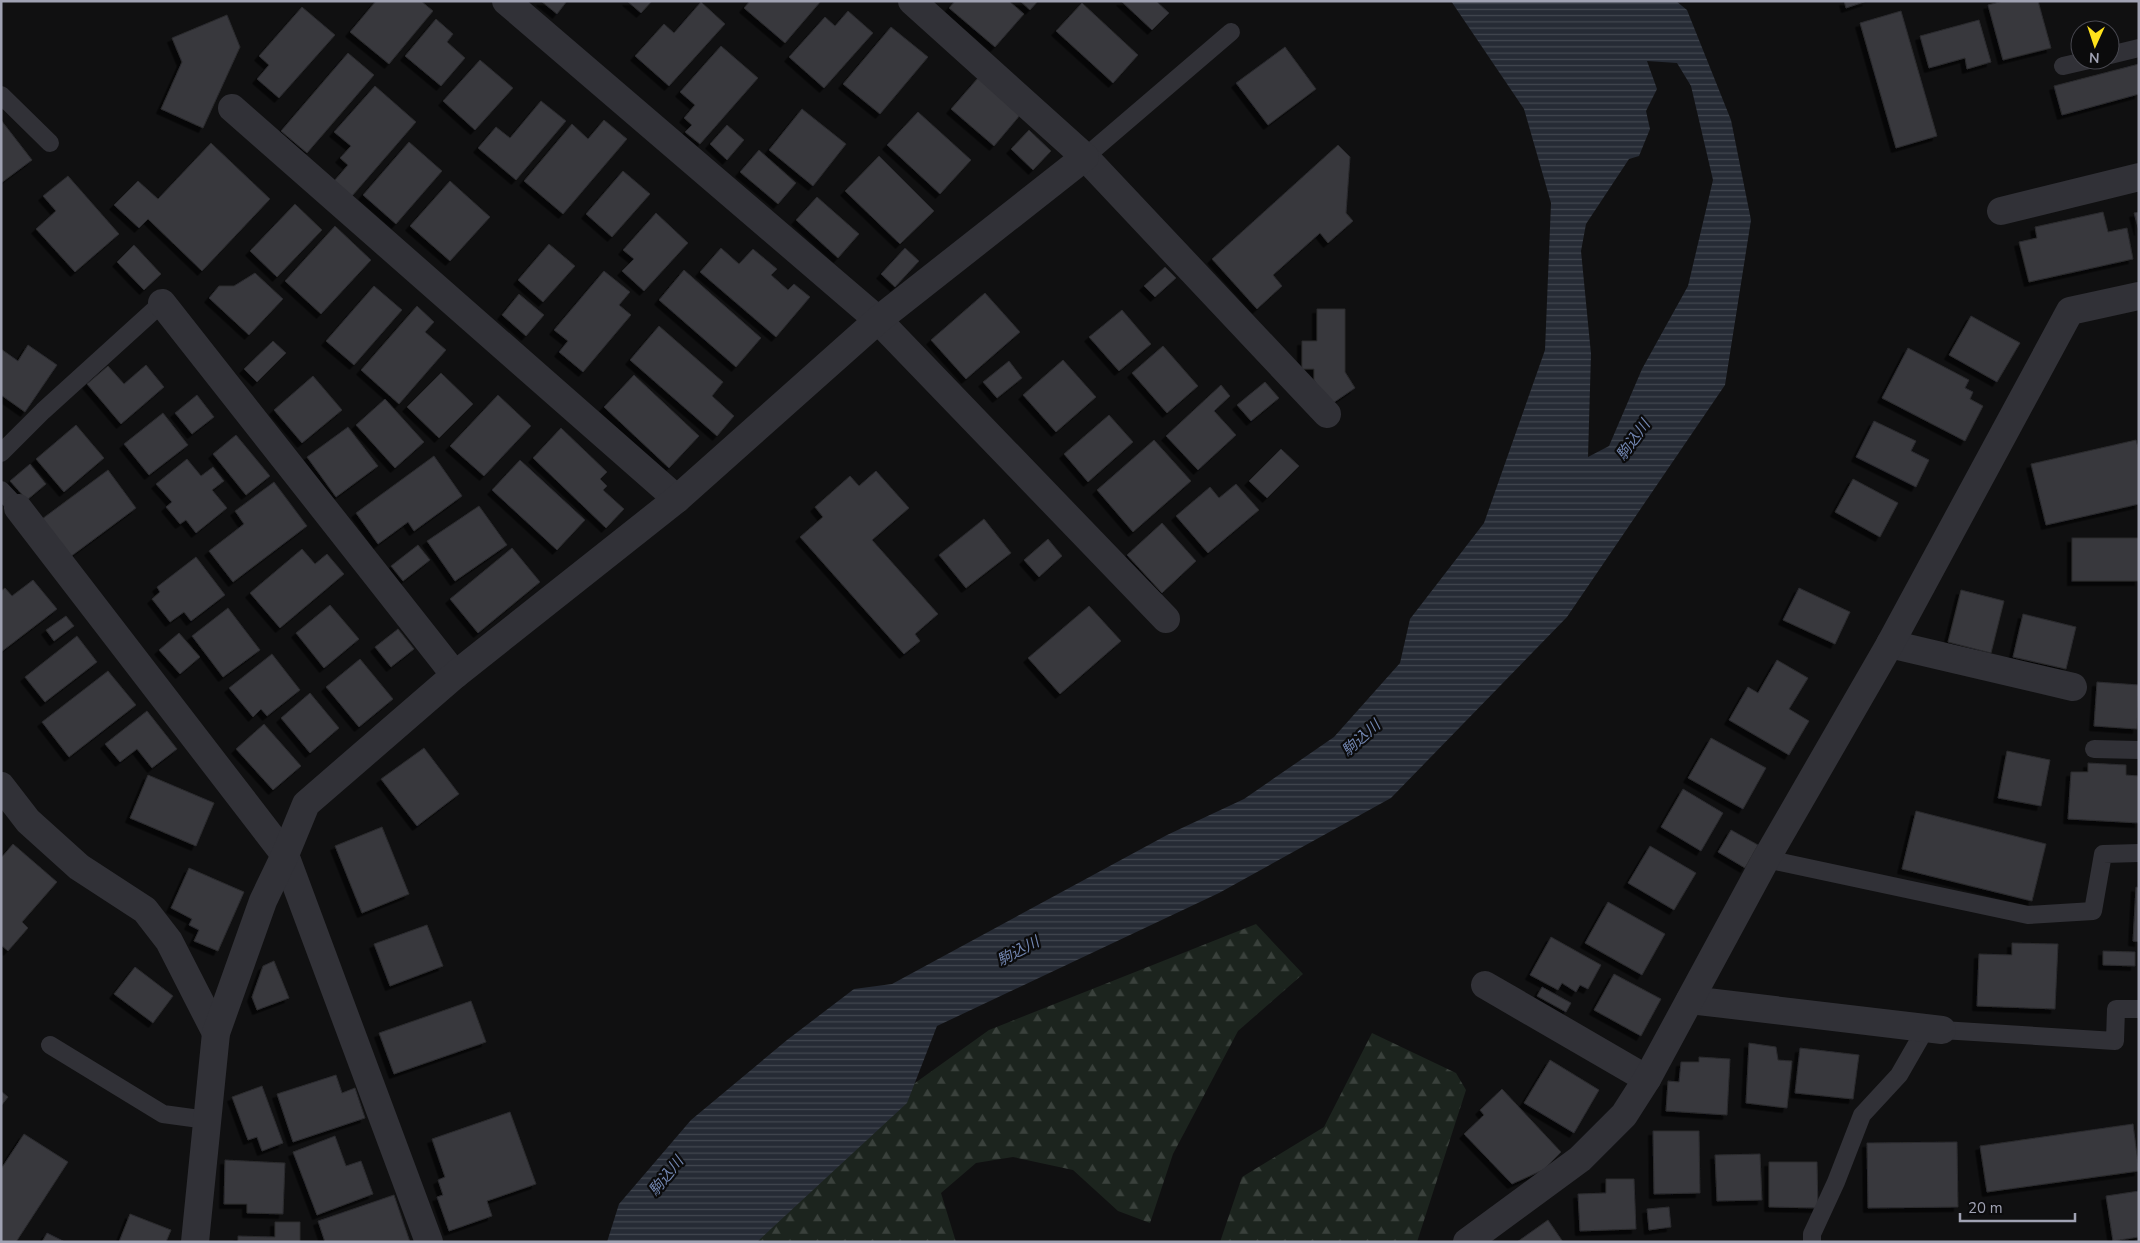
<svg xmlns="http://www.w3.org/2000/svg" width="2140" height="1243" viewBox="0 0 2140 1243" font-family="'Nunito Sans','Noto Sans JP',sans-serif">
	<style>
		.forest { fill: url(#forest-firs) }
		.water { fill: url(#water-rules); fill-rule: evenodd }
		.building { fill: #37373c; stroke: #2a2a2d; filter: url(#shadow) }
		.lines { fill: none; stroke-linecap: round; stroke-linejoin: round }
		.lane { stroke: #313137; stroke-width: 18 }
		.street { stroke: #313137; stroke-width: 28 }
		.labels { text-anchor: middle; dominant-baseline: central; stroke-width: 4.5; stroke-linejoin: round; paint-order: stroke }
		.water-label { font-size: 15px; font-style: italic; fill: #7387b2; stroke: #0b0b0c }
	</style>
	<defs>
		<pattern id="forest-firs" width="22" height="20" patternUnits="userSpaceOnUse" patternTransform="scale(1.25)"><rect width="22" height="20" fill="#1c241e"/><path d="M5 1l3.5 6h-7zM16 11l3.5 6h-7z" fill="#3a413c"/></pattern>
		<pattern id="water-rules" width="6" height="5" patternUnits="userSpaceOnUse" patternTransform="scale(1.25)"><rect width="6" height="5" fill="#262b35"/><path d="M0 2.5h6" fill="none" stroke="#424750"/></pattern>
		<filter id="shadow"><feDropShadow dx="-4.5" dy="4.5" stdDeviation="0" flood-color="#0009"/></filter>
	</defs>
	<rect width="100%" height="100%" fill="#101011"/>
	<!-- forest -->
	<g class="forest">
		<path d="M1256,924L1303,974L1238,1031L1173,1154L1150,1223L1118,1211L1073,1170L1013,1157L976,1163L941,1193L956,1242H736L774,1184L989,1030Z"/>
		<path d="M1372,1033L1456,1073L1466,1090L1417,1242H1220L1242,1177L1324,1127Z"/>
	</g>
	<!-- water -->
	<path class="water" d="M1451,1H1676L1687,10L1731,120L1751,220L1725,385L1567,617L1391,798L1219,893L937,1026L907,1103L757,1242H607L619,1204L691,1120L787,1040L854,989L892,984L1167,835L1244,799L1334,737L1400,663L1410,619L1484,523L1545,350L1551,203L1524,109ZM1647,61L1677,63L1691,86L1713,180L1688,286L1642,369L1609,446L1588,457L1591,354L1581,251L1586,224L1629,159L1639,156L1650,129L1646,111L1657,89Z"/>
	<!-- building -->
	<g class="building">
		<path d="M376,1H421L433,11L389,64L350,32Z"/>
		<path d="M541,1H567L557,14Z"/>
		<path d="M627,1H652L641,13Z"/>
		<path d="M750,1H821L785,43L744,8Z"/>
		<path d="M955,1H1009L1024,14L995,47L949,8Z"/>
		<path d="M1020,1H1038L1030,10Z"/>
		<path d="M1121,1H1156L1169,13L1152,30Z"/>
		<path d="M1844,1H1867L1846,8Z"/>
		<path d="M2003,1H2038L2051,48L2003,60L1988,5Z"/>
		<path d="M701,2L725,24L669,86L635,56L664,24L674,33Z"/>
		<path d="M1082,3L1138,55L1113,83L1056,31Z"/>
		<path d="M302,7L335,35L279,98L257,79L269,65L259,56Z"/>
		<path d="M848,11L873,33L824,88L789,57L825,17L835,26Z"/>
		<path d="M1901,11L1937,136L1896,148L1860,23Z"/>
		<path d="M227,15L240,47L203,128L161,109L182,62L172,38Z"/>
		<path d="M436,19L453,34L447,42L465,58L441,86L405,56Z"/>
		<path d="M1979,20L1991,62L1967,69L1965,58L1929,68L1920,36Z"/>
		<path d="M891,27L928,57L880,114L843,84Z"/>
		<path d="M721,46L758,78L700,144L685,132L692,125L684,118L695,105L680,92Z"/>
		<path d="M1285,47L1316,89L1268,125L1236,83Z"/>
		<path d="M348,53L374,75L307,153L281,131Z"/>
		<path d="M480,60L513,88L475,130L443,101Z"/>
		<path d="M2139,64V94L2062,115L2054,86Z"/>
		<path d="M978,78L1021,114L994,146L951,109Z"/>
		<path d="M375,86L416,122L352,196L334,181L348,165L340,158L351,146L334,132Z"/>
		<path d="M541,101L566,121L516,180L478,148L496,127L510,138Z"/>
		<path d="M802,109L846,144L813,186L769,150Z"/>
		<path d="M918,112L971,160L940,194L887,145Z"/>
		<path d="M1,120L32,160L1,183Z"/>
		<path d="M604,120L627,139L563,214L524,181L572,124L588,139Z"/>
		<path d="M727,125L744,140L727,160L710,144Z"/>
		<path d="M1029,130L1051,151L1033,170L1011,149Z"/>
		<path d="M409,142L442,171L396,224L363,195Z"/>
		<path d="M211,143L270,199L202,271L148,219L139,228L114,205L138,181L158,199Z"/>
		<path d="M1338,145L1350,157L1346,213L1353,221L1328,243L1320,233L1273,275L1282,286L1257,309L1212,259Z"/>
		<path d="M759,150L796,183L778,204L740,172Z"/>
		<path d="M879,156L934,211L900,244L845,191Z"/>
		<path d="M623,171L650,194L612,237L586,214Z"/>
		<path d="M68,176L119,234L75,272L36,229L56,211L43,196Z"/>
		<path d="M450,181L490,217L450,261L410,226Z"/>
		<path d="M817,197L859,234L838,258L796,220Z"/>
		<path d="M295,204L322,230L277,277L250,251Z"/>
		<path d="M2103,212L2108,232L2127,228L2133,259L2029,282L2019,242L2037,238L2035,227Z"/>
		<path d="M2139,212V231L2134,213Z"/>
		<path d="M656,213L688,243L644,291L622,271L634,259L623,250Z"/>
		<path d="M335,226L371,260L321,314L285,281Z"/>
		<path d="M549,244L575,266L543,302L518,280Z"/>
		<path d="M134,245L161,274L144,290L117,262Z"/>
		<path d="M721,248L739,264L753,249L777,269L771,275L788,290L794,284L810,297L776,337L700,272Z"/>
		<path d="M905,248L919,261L895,287L881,274Z"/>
		<path d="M1165,267L1176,278L1155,297L1144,286Z"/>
		<path d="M684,270L761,338L736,367L659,300Z"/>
		<path d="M604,271L630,292L619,305L631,315L583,372L559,352L568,341L554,330Z"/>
		<path d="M255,273L283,299L249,335L209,298L219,286H234Z"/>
		<path d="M374,286L402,310L354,365L326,341Z"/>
		<path d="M985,293L1020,332L966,379L931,340Z"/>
		<path d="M519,294L544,315L526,336L502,315Z"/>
		<path d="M417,306L434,322L425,332L446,350L399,404L361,370Z"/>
		<path d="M1317,309H1345V372L1355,388L1330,405L1314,380V369H1302V341H1317Z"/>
		<path d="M1122,310L1151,344L1119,371L1089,337Z"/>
		<path d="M1971,316L2020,343L1997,382L1949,355Z"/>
		<path d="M659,326L723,382L712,396L734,416L717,436L630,360Z"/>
		<path d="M273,341L286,353L257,382L244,369Z"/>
		<path d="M28,345L57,365L25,412L1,395V349L18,361Z"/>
		<path d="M1163,346L1198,386L1167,413L1132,373Z"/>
		<path d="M1908,348L1969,380L1965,388L1973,392L1970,399L1983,406L1965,441L1882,398Z"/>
		<path d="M1063,360L1096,397L1056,432L1023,395Z"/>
		<path d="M1009,361L1022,378L997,398L983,382Z"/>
		<path d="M146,365L164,387L121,424L87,384L108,366L124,384Z"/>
		<path d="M441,373L473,404L439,438L407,407Z"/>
		<path d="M634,375L699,436L669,468L604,407Z"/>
		<path d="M313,376L342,410L302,443L274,410Z"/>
		<path d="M1265,382L1279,398L1251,421L1237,405Z"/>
		<path d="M1221,385L1230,396L1214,411L1236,435L1198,470L1166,436Z"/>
		<path d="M197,395L214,417L192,434L175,413Z"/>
		<path d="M498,395L531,426L484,476L450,446Z"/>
		<path d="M385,399L424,442L395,468L356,425Z"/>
		<path d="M163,413L188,445L149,475L124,444Z"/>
		<path d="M1109,415L1133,442L1088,482L1064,454Z"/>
		<path d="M1874,421L1916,441L1911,451L1929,460L1916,487L1856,457Z"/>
		<path d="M76,425L104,458L64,492L36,459Z"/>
		<path d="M348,427L378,466L336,497L307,457Z"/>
		<path d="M561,428L607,472L600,479L607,486L603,490L624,509L606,528L533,458Z"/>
		<path d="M236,435L270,476L246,495L213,454Z"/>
		<path d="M1154,440L1191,481L1133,532L1097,490Z"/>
		<path d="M2136,440L2139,451V504L2046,525L2031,464Z"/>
		<path d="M1281,449L1299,466L1267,498L1249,481Z"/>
		<path d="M434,456L462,496L414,531L408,522L378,544L356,513Z"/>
		<path d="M187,459L201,476L213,467L224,481L212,490L227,508L196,533L186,520L180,524L166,507L172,502L156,484Z"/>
		<path d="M520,460L585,520L557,550L492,490Z"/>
		<path d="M30,464L46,484L27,500L10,481Z"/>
		<path d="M108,470L136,508L70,557L42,519Z"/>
		<path d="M876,471L909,508L872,540L938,614L915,634L920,641L904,654L800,537L823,517L815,507L850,476L859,486Z"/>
		<path d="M1853,479L1898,503L1880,537L1835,512Z"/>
		<path d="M274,482L307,526L233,582L209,551L244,524L235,511Z"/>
		<path d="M1236,484L1259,510L1208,553L1176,516L1210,487L1219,498Z"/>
		<path d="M479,506L507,545L455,581L427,541Z"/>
		<path d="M984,519L1011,553L966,588L939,555Z"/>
		<path d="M1162,523L1196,561L1162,593L1127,555Z"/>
		<rect x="2072" y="538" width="67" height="43"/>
		<path d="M1048,539L1062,556L1039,577L1024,560Z"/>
		<path d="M418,545L430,560L403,581L391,566Z"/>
		<path d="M512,548L540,582L478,633L450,599Z"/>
		<path d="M302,549L315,564L327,554L344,574L280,628L250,593Z"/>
		<path d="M196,557L225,595L191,621L184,612L170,622L152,599L160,592L157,587Z"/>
		<path d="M33,580L57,609L1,652V591L5,588L12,596Z"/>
		<path d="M1799,588L1850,612L1835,644L1783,620Z"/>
		<path d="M1961,590L2004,601L1991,653L1948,642Z"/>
		<path d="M330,605L359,639L324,668L296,633Z"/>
		<path d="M1089,606L1121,641L1060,694L1028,658Z"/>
		<path d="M228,608L260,650L223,677L192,636Z"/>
		<path d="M2023,614L2076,627L2066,669L2013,657Z"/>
		<path d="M66,616L74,626L54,641L46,630Z"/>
		<path d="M398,629L414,649L391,667L375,647Z"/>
		<path d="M179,633L200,657L180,674L159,650Z"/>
		<path d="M77,636L97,662L45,702L25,677Z"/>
		<path d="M272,654L300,690L267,716L261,709L253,717L229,688Z"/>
		<path d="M360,659L393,699L359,727L326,687Z"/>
		<path d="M1777,660L1808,678L1789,709L1809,721L1789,755L1729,720L1748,687L1758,693Z"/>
		<path d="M108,671L136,705L69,757L42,722Z"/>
		<path d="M2097,682L2139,685L2137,729L2094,726Z"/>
		<path d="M310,693L339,728L310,753L281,718Z"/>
		<path d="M147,711L177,749L152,768L137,749L120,762L105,744Z"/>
		<path d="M264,724L301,766L273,790L236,749Z"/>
		<path d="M1711,738L1766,768L1743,809L1688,778Z"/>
		<path d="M424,748L459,794L417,826L381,779Z"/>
		<path d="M2007,751L2050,760L2041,806L1998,798Z"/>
		<path d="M2088,763L2126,765V775L2139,776V823L2068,819L2071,772H2088Z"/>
		<path d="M148,775L214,803L196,846L130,818Z"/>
		<path d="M1683,789L1723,813L1701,851L1661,827Z"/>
		<path d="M1916,811L2046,844L2032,901L1902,869Z"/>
		<path d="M382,827L409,894L362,913L335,846Z"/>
		<path d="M1731,830L1758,845L1745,868L1718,852Z"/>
		<path d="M13,844L57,882L22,922L28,928L8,951L1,945V858Z"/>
		<path d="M1650,846L1696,873L1674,910L1628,883Z"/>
		<path d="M189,868L244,892L218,951L194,941L199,930L189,925L192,919L171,908Z"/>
		<path d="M2136,887L2139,888V942L2133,941Z"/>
		<path d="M1608,902L1665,934L1642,975L1585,943Z"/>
		<path d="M427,925L443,966L390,986L374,944Z"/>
		<path d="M1551,937L1601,965L1588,989L1580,985L1576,992L1562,983L1558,990L1530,975Z"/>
		<path d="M2012,943L2058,944L2055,1009L1977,1006L1979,954L2012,955Z"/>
		<path d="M2103,951L2135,952V966L2103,965Z"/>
		<path d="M274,961L289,998L257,1010L252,997L263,966Z"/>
		<path d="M135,967L173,996L153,1023L114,994Z"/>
		<path d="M1614,974L1661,999L1641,1036L1594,1010Z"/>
		<path d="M1542,987L1571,1003L1566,1012L1537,996Z"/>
		<path d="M471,1001L486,1042L394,1074L379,1033Z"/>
		<path d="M1749,1043L1776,1047L1778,1060L1792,1061L1787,1108L1746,1103Z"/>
		<path d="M1800,1048L1859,1055L1853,1099L1795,1093Z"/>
		<path d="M1699,1057L1730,1059L1727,1115L1666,1111L1668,1081L1679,1082L1681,1062H1699Z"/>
		<path d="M1550,1060L1599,1090L1574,1133L1524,1103Z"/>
		<path d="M336,1075L342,1093L355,1088L365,1118L293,1142L277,1094Z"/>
		<path d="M262,1086L283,1143L262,1151L257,1137L248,1140L232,1097Z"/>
		<path d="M1502,1089L1561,1152L1543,1170L1512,1184L1464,1134L1484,1115L1480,1110Z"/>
		<path d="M1,1091L8,1097L1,1106Z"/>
		<path d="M510,1112L536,1184L487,1201L492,1216L449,1231L437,1197L443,1195L438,1180L445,1177L432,1139Z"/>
		<path d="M2133,1124L2139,1171L1987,1192L1980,1146Z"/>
		<path d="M1653,1131H1699L1700,1193L1654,1194Z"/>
		<path d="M24,1134L68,1162L16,1242H1V1169Z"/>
		<path d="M335,1136L346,1166L361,1161L373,1194L317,1215L293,1152Z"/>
		<path d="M1957,1142L1958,1207L1868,1208L1867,1143Z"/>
		<path d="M1760,1154L1762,1200L1717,1201L1715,1155Z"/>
		<path d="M225,1160L285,1163L283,1214L247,1213V1204H224Z"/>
		<path d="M1769,1162H1817L1818,1208L1769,1207Z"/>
		<path d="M1606,1179H1634L1636,1229L1580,1231L1578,1194L1606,1193Z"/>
		<path d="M2139,1191V1237L2113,1241L2106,1196Z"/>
		<path d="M394,1195L410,1242H325L318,1221Z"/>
		<path d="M1669,1207L1671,1227L1649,1230L1647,1209Z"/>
		<path d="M130,1214L171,1230L166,1242H119Z"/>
		<path d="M1548,1220L1563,1242H1517Z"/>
		<path d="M275,1222H300V1242H238V1236L275,1237Z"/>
		<path d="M47,1233L65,1242H42Z"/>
	</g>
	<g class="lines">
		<!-- lane -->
		<g class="lane">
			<path d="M2110,55L2139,48"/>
			<path d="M2063,66L2089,60"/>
			<path d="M1,95L50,143"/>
			<path d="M1085,157L1231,32"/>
			<path d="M1,453L43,411L162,303"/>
			<path d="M1,490L18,508"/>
			<path d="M2094,749L2139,750"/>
			<path d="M1766,859L2028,915L2093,911L2103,854L2139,853"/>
			<path d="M1942,1030L2115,1041L2116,1009H2139"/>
			<path d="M50,1045L163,1114L207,1120"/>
			<path d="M1812,1242V1234L1836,1182L1862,1115L1899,1075L1926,1028"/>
		</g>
		<!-- street -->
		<g class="street">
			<path d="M506,1L878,320L1166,619"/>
			<path d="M232,108L677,499"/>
			<path d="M1085,157L1327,414"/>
			<path d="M2001,211L2139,177"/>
			<path d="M162,303L455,675"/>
			<path d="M18,508L285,855L429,1242"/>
			<path d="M1890,644L2073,687"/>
			<path d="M1,786L28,821L79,867L145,910L169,941L216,1033"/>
			<path d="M1485,985L1647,1079"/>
			<path d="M1690,1000L1942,1030"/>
			<path d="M195,1242L216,1033L263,901L285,855L306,804L455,675L677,499L878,320L1085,157L912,1"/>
			<path d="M1467,1242L1580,1159L1624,1115L1647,1079L1766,859L1890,644L2070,311L2139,296"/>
		</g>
	</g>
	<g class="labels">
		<!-- water labels -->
		<g class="water-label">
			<text transform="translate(1633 440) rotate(-54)">駒込川</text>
			<text transform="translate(1361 738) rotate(-42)">駒込川</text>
			<text transform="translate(1018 951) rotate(-28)">駒込川</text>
			<text transform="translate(666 1176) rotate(-51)">駒込川</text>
		</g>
	</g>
	<!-- border -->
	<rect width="2140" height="1243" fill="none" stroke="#a0a2b3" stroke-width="5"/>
	<!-- north arrow -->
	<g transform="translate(2095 45) rotate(183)"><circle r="24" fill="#0b0b0c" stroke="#47474f"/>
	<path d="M0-4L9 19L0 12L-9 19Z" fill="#fee21b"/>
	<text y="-8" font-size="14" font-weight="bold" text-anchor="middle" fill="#a0a2b3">N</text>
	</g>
	<!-- scale -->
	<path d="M1960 1213v8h115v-8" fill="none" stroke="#a0a2b3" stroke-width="2.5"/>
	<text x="1968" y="1213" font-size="15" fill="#a0a2b3" stroke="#0b0b0c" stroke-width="4" paint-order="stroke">20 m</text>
</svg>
